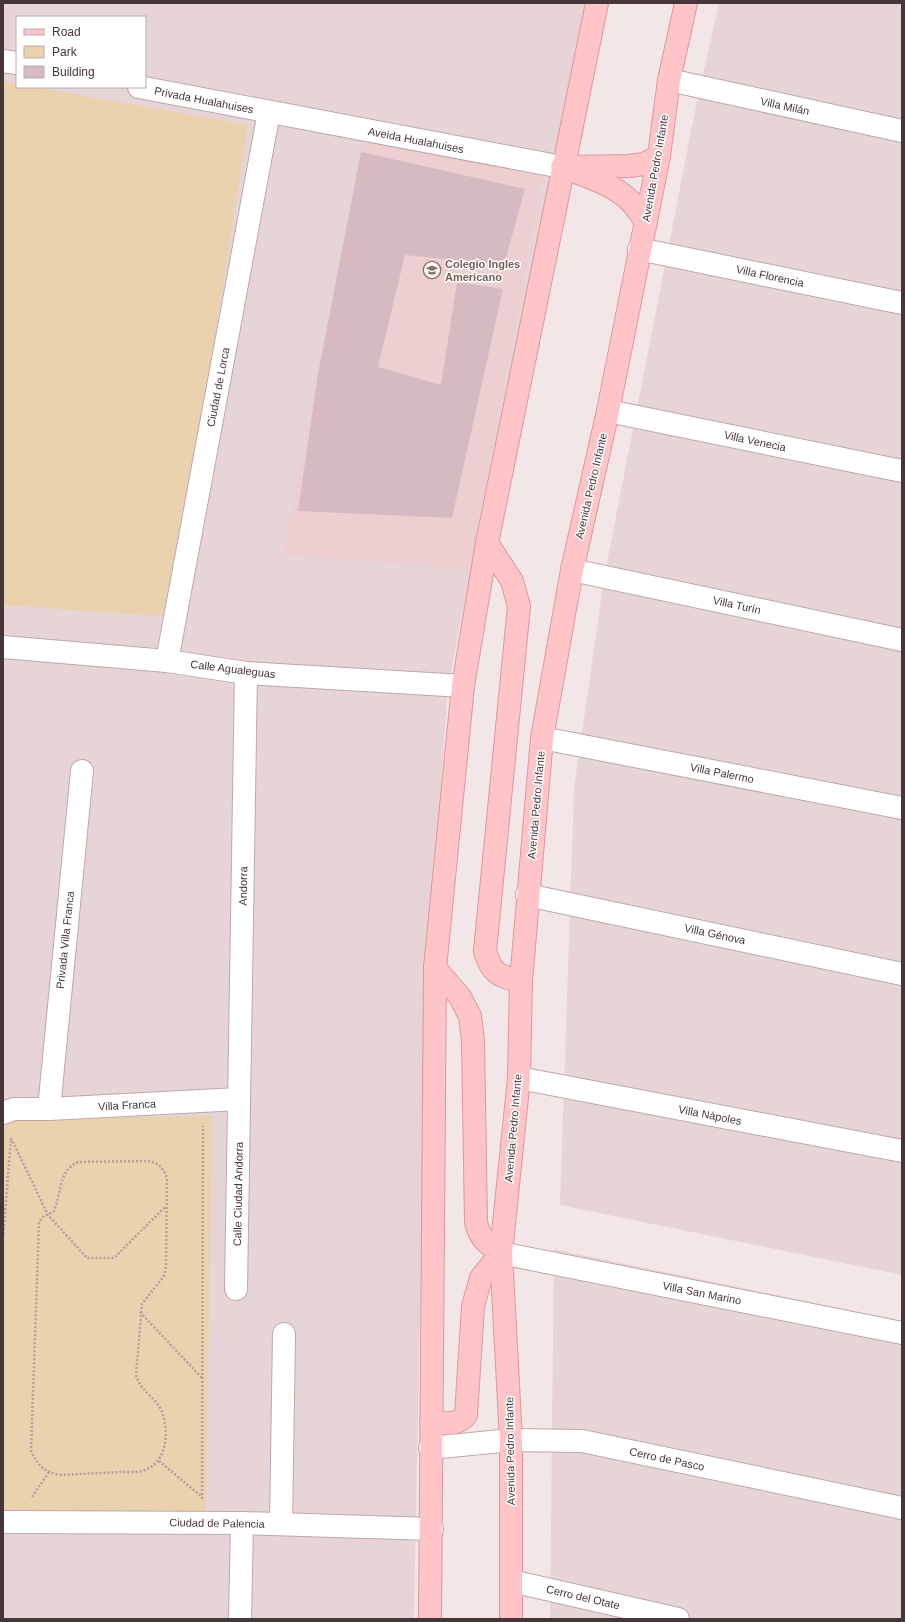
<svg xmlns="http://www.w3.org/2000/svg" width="905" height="1622" viewBox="0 0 905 1622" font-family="Arial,sans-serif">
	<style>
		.residential { fill: #e7d4d6; fill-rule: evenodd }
		.education { fill: #edcfd2 }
		.green { fill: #e9d2ad }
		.building { fill: #d5bbc1 }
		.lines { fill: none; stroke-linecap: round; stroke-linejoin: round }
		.street-casing { stroke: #bfa8ac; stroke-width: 24 }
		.secondary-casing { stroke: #db989e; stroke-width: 24 }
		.path { stroke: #c199a0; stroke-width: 2.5; stroke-dasharray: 2 2; stroke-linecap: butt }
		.street { stroke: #fff; stroke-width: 22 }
		.secondary { stroke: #ffc4c8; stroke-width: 22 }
		.labels { text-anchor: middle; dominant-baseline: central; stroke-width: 3; stroke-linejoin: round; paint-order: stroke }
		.street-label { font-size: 11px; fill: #463539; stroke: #fff }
		.education-label { font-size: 11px; font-weight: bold; fill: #785e54; stroke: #fff; text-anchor: start }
	</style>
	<rect width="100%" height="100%" fill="#f3e6e7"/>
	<!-- residential -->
	<g class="residential">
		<path d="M3,3H585L448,686L426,995L414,1619H3ZM17,17H145V87H17Z"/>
		<path d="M719,3H902V1275L560,1205L574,789L604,578L696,106Z"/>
		<path d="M554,1249L902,1321V1619H550Z"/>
	</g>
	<!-- education -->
	<path class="education" d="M365,132L544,166L470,570L283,555Z"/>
	<!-- green -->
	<g class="green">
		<path d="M3,81L17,84V87H34L248,125L171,617L3,605Z"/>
		<path d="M212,1116L206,1512L3,1510V1119Z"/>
	</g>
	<!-- building -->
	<path class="building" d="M361,152L525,189L504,265L405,255L378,367L441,385L457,282L503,289L452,518L298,511L318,374Z"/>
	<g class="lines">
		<defs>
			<g id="street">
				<path d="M3,61L17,63"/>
				<path d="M669,80L902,131"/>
				<path d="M139,87L562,167"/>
				<path d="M639,249L902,303"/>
				<path d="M608,411L902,471"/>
				<path d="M572,570L902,640"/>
				<path d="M3,647L167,661L246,673L463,686"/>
				<path d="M167,661L269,112"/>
				<path d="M542,738L902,808"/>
				<path d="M527,895L902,974"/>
				<path d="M519,1078L902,1151"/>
				<path d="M49,1109L82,771"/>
				<path d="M3,1113L14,1109H49L239,1099"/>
				<path d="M501,1253L902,1333"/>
				<path d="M236,1289L246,673"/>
				<path d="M430,1448L511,1440L582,1441L902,1508"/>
				<path d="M3,1522L242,1523L432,1529"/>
				<path d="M281,1524L284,1334"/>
				<path d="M511,1581L678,1619"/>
				<path d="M240,1619L242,1523"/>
			</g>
			<g id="secondary">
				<path d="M562,167C585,176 615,184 632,203C637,208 641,215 646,221"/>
				<path d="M569,167L629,166L644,164L659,156"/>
				<path d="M487,543L512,581L519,606L485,951C491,973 499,977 521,981"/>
				<path d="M431,1423C443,1423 458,1426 466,1415L473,1306L481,1278L501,1253C488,1244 479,1238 476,1222L473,1041L470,1016L460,997L435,968"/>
				<path d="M430,1619L435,968L463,686L487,543L597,3"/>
				<path d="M511,1619V1440L501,1253L519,1078L521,981L542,738L572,570L608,411L659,156L669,80L686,3"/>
			</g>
		</defs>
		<!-- street casing -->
		<use href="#street" class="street-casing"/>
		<!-- secondary casing -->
		<use href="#secondary" class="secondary-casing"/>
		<!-- path -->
		<g class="path">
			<path d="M11,1138L48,1215L87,1258H114L166,1206"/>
			<path d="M148,1161C159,1163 163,1168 167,1178L166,1267L164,1276L142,1304L136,1375C140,1392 159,1399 163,1415C169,1435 166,1462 145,1470C138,1473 128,1472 121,1472C100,1473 80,1474 59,1475C44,1471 37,1465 31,1451L39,1222L43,1217L54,1211C62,1192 58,1171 78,1162Z"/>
			<path d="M3,1238L11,1139"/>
			<path d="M140,1312L202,1378"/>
			<path d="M159,1461L202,1497"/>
			<path d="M32,1497L49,1472"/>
			<path d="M202,1499L203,1126"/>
		</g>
		<!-- street -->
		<use href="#street" class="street"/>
		<!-- secondary -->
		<use href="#secondary" class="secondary"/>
	</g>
	<!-- icons -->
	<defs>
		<symbol id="school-ring" viewBox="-11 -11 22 22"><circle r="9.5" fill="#fff" stroke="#8d6e63" stroke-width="1.5"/><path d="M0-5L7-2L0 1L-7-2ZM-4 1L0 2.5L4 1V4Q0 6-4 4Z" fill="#8d6e63"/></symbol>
	</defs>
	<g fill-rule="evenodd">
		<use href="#school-ring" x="422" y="260" width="20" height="20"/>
	</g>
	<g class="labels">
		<!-- street labels -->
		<g class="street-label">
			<text transform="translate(204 100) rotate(11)">Privada Hualahuises</text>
			<text transform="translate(785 106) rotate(12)">Villa Milán</text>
			<text transform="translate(416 140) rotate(11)">Aveida Hualahuises</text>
			<text transform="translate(655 168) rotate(-80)">Avenida Pedro Infante</text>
			<text transform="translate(770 276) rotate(12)">Villa Florencia</text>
			<text transform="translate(218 387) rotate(-79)">Ciudad de Lorca</text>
			<text transform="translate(755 441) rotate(12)">Villa Venecia</text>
			<text transform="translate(591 486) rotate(-77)">Avenida Pedro Infante</text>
			<text transform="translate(737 605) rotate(12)">Villa Turín</text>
			<text transform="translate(233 669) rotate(7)">Calle Agualeguas</text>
			<text transform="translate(722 773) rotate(11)">Villa Palermo</text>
			<text transform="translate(536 805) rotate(-85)">Avenida Pedro Infante</text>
			<text transform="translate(243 886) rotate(-89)">Andorra</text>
			<text transform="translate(715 934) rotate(12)">Villa Génova</text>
			<text transform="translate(65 940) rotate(-84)">Privada Villa Franca</text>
			<text transform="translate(127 1105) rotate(-3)">Villa Franca</text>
			<text transform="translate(710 1115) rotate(11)">Villa Nápoles</text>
			<text transform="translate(513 1128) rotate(-85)">Avenida Pedro Infante</text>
			<text transform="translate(238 1194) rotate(-89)">Calle Ciudad Andorra</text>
			<text transform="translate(702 1293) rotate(11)">Villa San Marino</text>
			<text transform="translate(510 1451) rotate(-91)">Avenida Pedro Infante</text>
			<text transform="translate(667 1459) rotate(12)">Cerro de Pasco</text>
			<text transform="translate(217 1523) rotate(1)">Ciudad de Palencia</text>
			<text transform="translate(583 1597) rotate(13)">Cerro del Otate</text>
		</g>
		<!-- education labels -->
		<g class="education-label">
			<text x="445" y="264">Colegio Ingles<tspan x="445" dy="13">Americano</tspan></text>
		</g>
	</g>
	<!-- border -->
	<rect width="905" height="1622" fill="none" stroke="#463539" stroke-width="8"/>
	<!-- legend -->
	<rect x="16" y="16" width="130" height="72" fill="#ffffff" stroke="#b5aeb0"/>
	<rect x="24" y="29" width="20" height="6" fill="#ffc4c8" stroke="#b5aeb0"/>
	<text x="52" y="36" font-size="12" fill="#463539">Road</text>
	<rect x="24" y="46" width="20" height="12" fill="#e9d2ad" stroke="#b5aeb0"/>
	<text x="52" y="56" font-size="12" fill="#463539">Park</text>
	<rect x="24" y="66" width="20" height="12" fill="#d5bbc1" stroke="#b5aeb0"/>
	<text x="52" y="76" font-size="12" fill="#463539">Building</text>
</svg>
